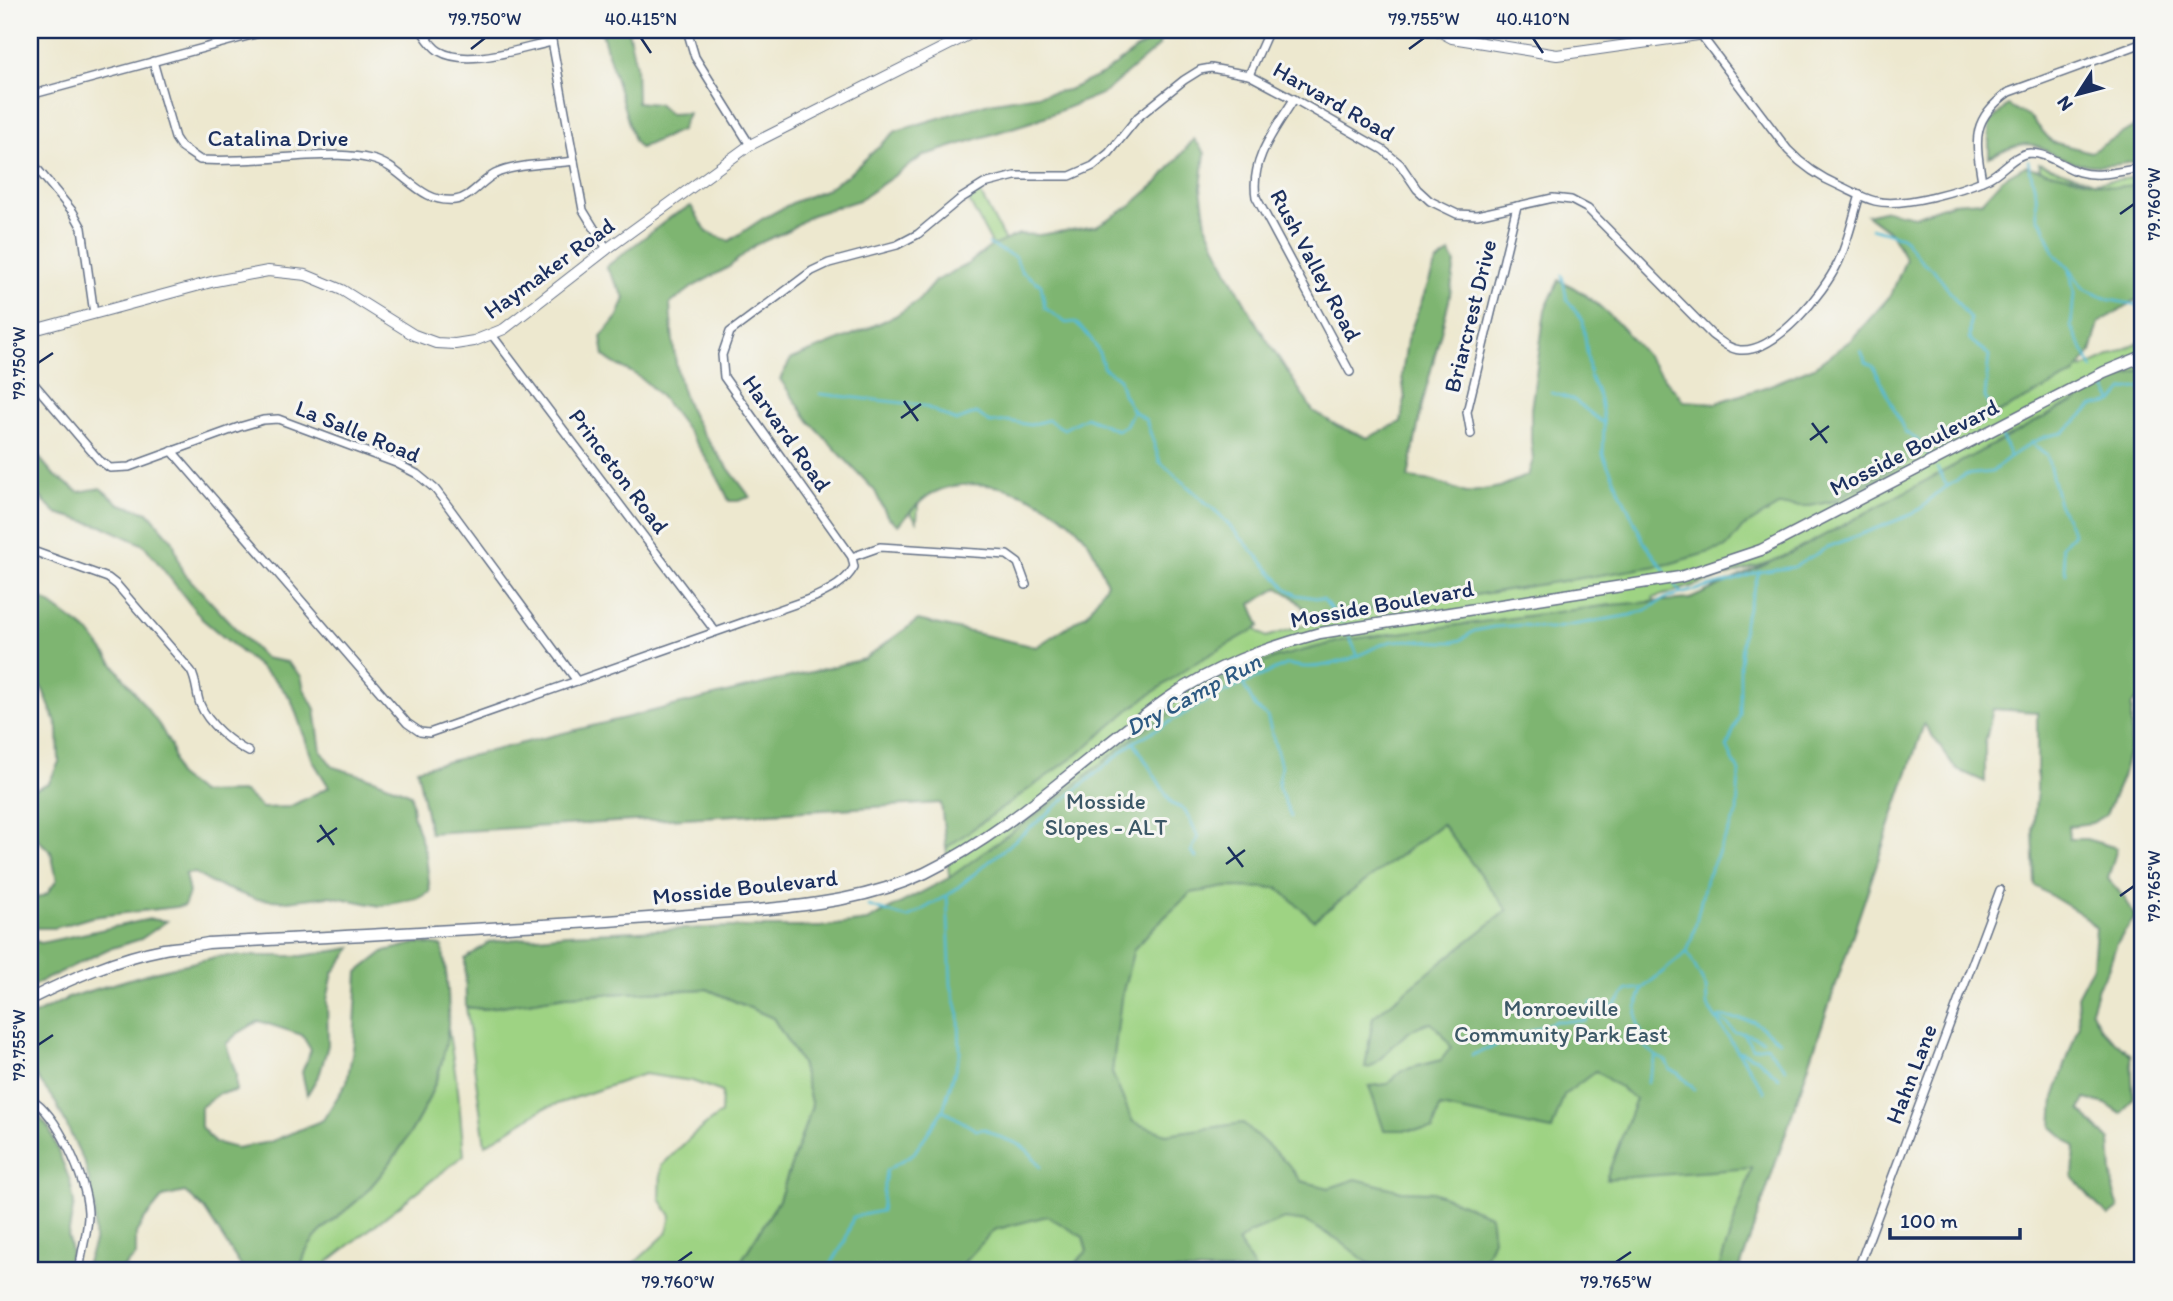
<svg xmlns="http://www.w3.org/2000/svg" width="2173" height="1301" viewBox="0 0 2173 1301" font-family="Itim,sans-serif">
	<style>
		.green { fill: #9ed383; stroke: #5c8170; stroke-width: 2; fill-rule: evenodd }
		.forest { fill: #7eb571; stroke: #4c7268; stroke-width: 2 }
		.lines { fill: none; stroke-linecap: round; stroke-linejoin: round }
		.stream { stroke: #56bbd5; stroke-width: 2.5 }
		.street-casing { stroke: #647086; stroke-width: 10 }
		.secondary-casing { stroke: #647086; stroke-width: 12 }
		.primary-casing { stroke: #647086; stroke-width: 13 }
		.street { stroke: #fff; stroke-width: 7 }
		.secondary { stroke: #fff; stroke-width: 10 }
		.primary { stroke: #fff; stroke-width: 10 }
		.ticks { fill: none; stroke: #1b2f5e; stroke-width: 2.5 }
		.labels { text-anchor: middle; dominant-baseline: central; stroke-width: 6; stroke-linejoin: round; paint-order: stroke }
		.street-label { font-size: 23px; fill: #1b2f5e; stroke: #f6f6f2 }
		.park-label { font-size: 23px; fill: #3c5867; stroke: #f6f6f2 }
		.water-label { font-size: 24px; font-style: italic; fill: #2d5982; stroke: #f6f6f2 }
		.neatline { fill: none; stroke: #1b2f5e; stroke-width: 2.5 }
		.ticks-label { font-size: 18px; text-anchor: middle; fill: #1b2f5e }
	</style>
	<rect width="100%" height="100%" fill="#f6f6f2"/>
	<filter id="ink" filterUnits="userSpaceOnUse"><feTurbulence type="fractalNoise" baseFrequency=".0143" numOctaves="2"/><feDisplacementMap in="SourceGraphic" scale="14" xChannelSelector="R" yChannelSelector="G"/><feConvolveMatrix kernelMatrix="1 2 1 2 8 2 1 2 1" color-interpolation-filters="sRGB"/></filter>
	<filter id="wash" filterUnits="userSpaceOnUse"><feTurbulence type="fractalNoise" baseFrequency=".00686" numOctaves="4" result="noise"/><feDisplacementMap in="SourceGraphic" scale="28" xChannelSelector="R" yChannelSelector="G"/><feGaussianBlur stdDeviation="1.57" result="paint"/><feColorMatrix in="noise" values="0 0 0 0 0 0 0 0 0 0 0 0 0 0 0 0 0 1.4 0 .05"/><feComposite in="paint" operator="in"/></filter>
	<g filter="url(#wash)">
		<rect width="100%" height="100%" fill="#ede8cf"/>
		<!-- green -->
		<g class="green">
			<path d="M2039,163L2093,182L2143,177V279L2059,321L2082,369L2143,340V606L1924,723L1739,1271H841L969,1078L942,803L1132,578L1026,477L920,468L917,521L842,428L1007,272L969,201L980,193L1017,264L1127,322L1477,577L2059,240ZM1777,560L1662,623L1653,598ZM1268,561L1336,615V616L1266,637L1189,582Z"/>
			<path d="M707,989L773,1018L801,1063L812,1106L779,1200L735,1271H626L667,1233L671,1216L660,1199L661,1166L694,1134L721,1113L722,1092L692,1081L644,1074L543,1109L485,1145L466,1007L483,1009L566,996Z"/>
			<path d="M448,1028L458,1090L464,1155L328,1262L329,1271H302C300,1235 348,1214 368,1190C397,1157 423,1117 438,1076C443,1061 445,1044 448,1028Z"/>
		</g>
		<!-- forest -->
		<g class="forest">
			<path d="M601,30H628L636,66L637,102L657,104L670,114L688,113L681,130L640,148L634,141Z"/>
			<path d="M1160,37L1159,46L1104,93L1034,121L923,156L859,200L812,215L787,231L755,245L729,267L694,286L670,304C672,336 675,377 688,406C703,439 729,468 750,497L738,501H729C716,469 666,393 636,375C624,367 616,367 604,356L601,337L618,316L625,298L606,267L672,216L691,206L707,232L729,241L762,219L794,202L825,190L850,173L896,131L989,103L1068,90L1103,74L1138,48Z"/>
			<path d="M2008,105L2031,118L2052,142L2091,152L2143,121V161C2124,163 2102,168 2082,164C2035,156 2044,128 1989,157V123Z"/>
			<path d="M1194,139L1205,153L1201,188L1206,224L1227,270L1258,326L1313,411L1338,426L1367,438L1401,422L1405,399L1402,376L1407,340L1436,263L1450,253L1455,264L1449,301L1422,405L1408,478L1434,481L1466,493L1500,487L1528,475L1533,460L1531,440V409L1545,310L1559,280C1613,304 1645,358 1684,401L1716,403L1768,386L1814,367L1851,340L1891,295L1906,259L1890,232L1867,215L1886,210L1914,216L1952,203L1982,201L2002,179L2025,166L2114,187L2143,184V299L2134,301L2099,323L2091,352L2075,374L1986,419L1834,501L1810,506H1778L1742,528L1727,547L1669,564L1457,598L1312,617L1292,596L1278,588L1251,604L1260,626L1190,666L1130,709L1078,754L946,848L941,803L430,833L417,769L864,659L918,620L1036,647L1088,613L1107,583C1100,568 1094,547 1083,535C1050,496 980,470 933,493C920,499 908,515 898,525L887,516L875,491L810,422L780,379L791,359L862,331L895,316L918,301L935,281L968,264L990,247L1019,234L1039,235L1096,226L1129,207L1158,182Z"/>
			<path d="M2143,369V694L2132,704L2130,746L2122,777L2106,815L2092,823L2068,826L2069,839H2086L2117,848L2108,879L2125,898L2135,917L2117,943L2108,969L2098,987L2091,1010L2101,1029L2131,1055L2133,1098L2121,1114L2106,1104L2085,1099L2080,1110L2110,1141L2113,1189L2119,1208L2109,1216L2093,1201L2073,1177L2075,1147L2052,1127L2054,1098L2079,1024L2077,996L2093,965L2096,928L2083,915L2035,886L2033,829L2037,791V712L1993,709L1985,744V782L1956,769L1924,724L1739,1271H1718L1752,1168L1606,1179L1636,1099L1596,1071L1564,1095L1552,1130L1440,1107L1433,1130H1384L1369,1086L1387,1084L1403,1070L1441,1060L1451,1047L1442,1033L1431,1023C1407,1025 1390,1052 1371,1067L1365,1068L1373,1017L1507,910L1442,824L1314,920L1278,888L1227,887L1191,893L1155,926L1134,949L1121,999L1112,1073L1133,1122L1166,1134L1243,1123L1287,1163L1301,1181L1329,1188L1356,1179L1402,1191L1433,1192L1490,1215L1493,1239L1485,1258L1447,1271H1385L1368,1263L1337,1239L1306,1222L1284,1219L1250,1233L1238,1242L1256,1271H1068L1087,1251L1083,1237L1047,1216L994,1230L956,1271H735L779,1200L812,1106L801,1063L773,1018L707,989L566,996L483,1009L466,1007L465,959L489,942L567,934L731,927H819L867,921L949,878L1062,795L1140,732L1227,677L1278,657L1345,640L1610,605L1690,599L1793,552L2048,415L2116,380Z"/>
			<path d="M30,447L54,475L79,492L100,488L120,504L148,512L173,541L182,571L236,629L264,658L287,662L301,676L304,689L315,709L321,751L333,767L374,779L411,794L413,815L426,855L430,892L419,898L380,906L330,896L287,901L255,899L211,883L195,873L185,874L189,893L184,906L92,917L55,928H30V901L47,894L57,880L51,852L30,832V791L49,783L59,762L58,728L43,690L30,672V593L48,602L90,633L160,726L171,746L177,775L200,793L244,792L262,808L289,807L329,787L313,761L291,699L277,682L202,619L144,545L105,527L56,513L30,487Z"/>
			<path d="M150,919L167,921L141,939L106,950L30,987V939L41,943Z"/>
			<path d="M418,943L442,946C447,973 450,998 448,1025C444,1086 407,1146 367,1191C347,1214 300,1236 302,1271H244L204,1209L185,1192L163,1197L144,1220L136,1233V1256L119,1271H84L94,1242L95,1207L85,1164L56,1103L30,1068V1017L70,997L153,972L220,956H302L352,948L333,973L327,1000L328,1045L320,1073L307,1095L302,1072L311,1050L302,1035L259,1021L237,1034L226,1044L236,1074V1091L220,1093L201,1107V1127L214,1142L236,1148L270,1142L323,1120L347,1082L354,1043L358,972L385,951Z"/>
			<path d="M30,1106L49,1128L70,1181L74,1203L68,1237L71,1252L64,1271H30Z"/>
		</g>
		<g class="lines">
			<!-- stream -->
			<g class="stream">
				<path d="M2028,161L2036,193L2037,218L2043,224L2055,254L2069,268L2084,289L2110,300L2143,306"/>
				<path d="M1871,228L1902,237L1924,264L1933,269L1970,319L1969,339L1989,355L1985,397L1995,420"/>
				<path d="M989,244L1016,258L1021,271L1041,285L1045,308L1066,323L1075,322C1089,334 1100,349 1103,367L1119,379L1123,394L1133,411L1146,420L1160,462L1220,515L1287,589L1297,595L1323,599L1342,622"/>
				<path d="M2070,271L2074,293L2071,327L2093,369"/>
				<path d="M1562,275L1567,300L1583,321L1590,376L1600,399L1604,424L1603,455L1644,542L1665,571"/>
				<path d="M1861,351L1866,362L1874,367L1905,432L1921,442L1929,455"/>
				<path d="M2101,382L2113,402"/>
				<path d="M1552,393L1574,400L1603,423"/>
				<path d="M820,394L922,405L956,421L977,413L990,423L1008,421L1030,425L1048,420L1064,429L1086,417L1117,430L1126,425L1133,411"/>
				<path d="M2001,435L2010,456"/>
				<path d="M2032,444L2047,456L2059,504L2074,534L2061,546L2066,573"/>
				<path d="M1937,468L1947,486"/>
				<path d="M1675,585L1681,593"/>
				<path d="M1349,636L1358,656"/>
				<path d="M1243,684L1256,708L1267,716L1281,766L1278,786L1291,817"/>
				<path d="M1134,742L1172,804L1185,810L1198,837L1191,852L1197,858"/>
				<path d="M868,906L908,918L951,893L1134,742L1214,697L1288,664C1310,671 1337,664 1358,656C1370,650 1379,644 1393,641C1412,638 1433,643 1453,642L1461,640L1474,631L1493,627L1523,625L1549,629L1631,615L1646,610L1668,597L1735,580L1759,572L1794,567L1828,547L1913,514L1925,505L1934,495L1965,475L1992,472L2007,459L2031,443L2047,436L2063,433L2093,406L2113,402L2123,390L2143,387"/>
				<path d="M1687,952L1706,987L1707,1005L1765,1092"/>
				<path d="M1643,988C1637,1000 1634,1017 1640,1030C1644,1037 1645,1038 1645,1047L1656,1056L1647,1083"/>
				<path d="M1719,1017L1753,1021L1780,1041"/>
				<path d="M1718,1019L1729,1025L1734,1032L1742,1033L1753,1048L1766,1046L1786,1069"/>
				<path d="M1743,1033L1763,1040"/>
				<path d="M1739,1051L1758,1059L1779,1078"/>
				<path d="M1472,1055L1556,1021H1585L1591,1003L1614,1006L1627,990L1643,988L1687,952L1694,931L1706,879L1737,813L1739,772L1727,747L1740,714V663L1744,622L1759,572"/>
				<path d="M1656,1056L1666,1061L1670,1070L1678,1073L1694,1089"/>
				<path d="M943,1110L976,1130L985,1129C1009,1146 1021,1135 1040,1167"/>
				<path d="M827,1271L845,1241L853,1217L881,1211L886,1171L914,1153L943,1110L960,1053L959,1015L951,985L947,895"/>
			</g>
		</g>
	</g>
	<g filter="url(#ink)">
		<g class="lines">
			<defs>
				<g id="street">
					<path d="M421,30C426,37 431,46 439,51C467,68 521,48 552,42"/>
					<path d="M550,30L583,210L607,249"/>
					<path d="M687,30L695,57L750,145"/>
					<path d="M1701,35L1788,150C1804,167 1819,177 1840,186C1851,191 1863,198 1875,201C1903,208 1962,190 1989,178C2003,171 2014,154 2030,153C2048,153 2063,167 2079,172C2099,178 2123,170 2143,168"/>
					<path d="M153,61L175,138L181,147L200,160C236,162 272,158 307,156C328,155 350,154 371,159C403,166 418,204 455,200C471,198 481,181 495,174C515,164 551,164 574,161"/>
					<path d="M1249,75L1269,30"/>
					<path d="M30,95L270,30"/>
					<path d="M1294,99C1275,130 1250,159 1256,197L1350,372"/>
					<path d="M30,160L73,212L82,228L94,314"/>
					<path d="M1982,181C1975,139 1971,119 2009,92L2143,43"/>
					<path d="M492,335L715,631"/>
					<path d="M30,379L99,460L110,468L129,467L239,427L263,420L278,419L396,463L417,474L435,489L448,506L577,681"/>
					<path d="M1471,434L1467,412L1517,206"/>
					<path d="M172,451L407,723L420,732L429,733L815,597C831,589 845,583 854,567L852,557L724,377L722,355L730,332L812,271L829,263L897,245L918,234L960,199L984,184L1015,176H1070L1093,166L1109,153L1138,117L1184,80L1200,70L1211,68L1249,75L1294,99L1383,150L1400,164L1417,189L1430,201L1457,214L1477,215L1553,198L1571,200L1588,209L1712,335C1720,341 1729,349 1740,350C1776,353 1824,292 1838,263C1848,242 1853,217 1860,195"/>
					<path d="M30,550L108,578L117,585L191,671C197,682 196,693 200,704C208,724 231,743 249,752"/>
					<path d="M852,557L880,547L1007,555L1018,563L1026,585"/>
					<path d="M30,1098C58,1114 86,1179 88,1212C89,1232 80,1251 80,1271"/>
					<path d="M1857,1271L2000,890"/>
				</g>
				<g id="secondary">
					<path d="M1437,30L1452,38L1557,55L1733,30"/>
					<path d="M30,331L215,281L268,271L306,275L342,290L414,335L436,343L455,344L474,341L504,329L607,249L750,145L978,30"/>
				</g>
				<path id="primary" d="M30,999C72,978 117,958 164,949C178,947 193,946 208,943C341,937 474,929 608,921C657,917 707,914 757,910C814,905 872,898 925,873C1015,829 1085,756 1167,699C1214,666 1266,648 1320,633L1680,577L1761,550L2104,372L2143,356"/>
			</defs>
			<!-- street casing -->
			<use href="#street" class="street-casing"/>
			<!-- secondary casing -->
			<use href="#secondary" class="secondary-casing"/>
			<!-- primary casing -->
			<use href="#primary" class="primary-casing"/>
			<!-- street -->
			<use href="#street" class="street"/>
			<!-- secondary -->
			<use href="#secondary" class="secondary"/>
			<!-- primary -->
			<use href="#primary" class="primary"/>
		</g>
	</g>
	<!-- ticks -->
	<path class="ticks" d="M641,38L651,53M1533,38L1543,53M471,49L485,38M1409,49L1424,38M2120,214L2134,204M38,363L53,353M904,401L918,421M901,418L921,404M1812,423L1827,443M1810,440L1829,426M320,825L334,845M317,842L337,828M1228,847L1243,867M1226,864L1245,850M2120,896L2134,886M38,1045L53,1035M678,1262L692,1252M1616,1262L1631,1252"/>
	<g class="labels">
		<!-- street labels -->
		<g class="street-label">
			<text transform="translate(1334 101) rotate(30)">Harvard Road</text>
			<text x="278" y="138">Catalina Drive</text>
			<text transform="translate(1316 265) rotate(62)">Rush Valley Road</text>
			<text transform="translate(549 268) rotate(-36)">Haymaker Road</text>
			<text transform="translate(1470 316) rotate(-76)">Briarcrest Drive</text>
			<text transform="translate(358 431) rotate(22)">La Salle Road</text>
			<text transform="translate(787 433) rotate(55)">Harvard Road</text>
			<text transform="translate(1914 447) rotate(-27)">Mosside Boulevard</text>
			<text transform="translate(619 471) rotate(53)">Princeton Road</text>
			<text transform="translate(1382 604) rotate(-10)">Mosside Boulevard</text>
			<text transform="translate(745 887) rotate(-6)">Mosside Boulevard</text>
			<text transform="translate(1911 1074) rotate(-69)">Hahn Lane</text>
		</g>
		<!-- park labels -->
		<g class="park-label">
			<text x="1106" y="801">Mosside<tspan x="1106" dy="26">Slopes - ALT</tspan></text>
			<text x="1561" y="1008">Monroeville<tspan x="1561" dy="26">Community Park East</tspan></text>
		</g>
		<!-- water labels -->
		<g class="water-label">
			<text transform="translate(1193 694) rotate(-28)">Dry Camp Run</text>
		</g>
	</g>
	<!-- margin -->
	<rect width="2173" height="1301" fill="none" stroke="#f6f6f2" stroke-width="77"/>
	<!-- north arrow -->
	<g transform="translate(2078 94) rotate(234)" stroke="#f6f6f2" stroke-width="5" paint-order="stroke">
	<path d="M0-5L12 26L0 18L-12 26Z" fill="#1b2f5e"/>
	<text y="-10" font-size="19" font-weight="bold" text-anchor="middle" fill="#1b2f5e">N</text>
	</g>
	<!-- scale -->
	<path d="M1890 1228v10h130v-10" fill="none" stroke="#1b2f5e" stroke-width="3.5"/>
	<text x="1900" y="1228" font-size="21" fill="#1b2f5e" stroke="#f6f6f2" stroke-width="5" paint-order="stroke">100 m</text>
	<rect x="38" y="38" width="2096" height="1224" class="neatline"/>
	<g class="ticks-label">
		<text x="485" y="25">79.750°W</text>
		<text x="641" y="25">40.415°N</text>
		<text x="1424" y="25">79.755°W</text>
		<text x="1533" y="25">40.410°N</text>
		<text transform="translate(2154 204) rotate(-90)" y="6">79.760°W</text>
		<text transform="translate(19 363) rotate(-90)" y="6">79.750°W</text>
		<text transform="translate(2154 886) rotate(-90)" y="6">79.765°W</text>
		<text transform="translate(19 1045) rotate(-90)" y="6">79.755°W</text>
		<text x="678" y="1288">79.760°W</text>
		<text x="1616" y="1288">79.765°W</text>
	</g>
</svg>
